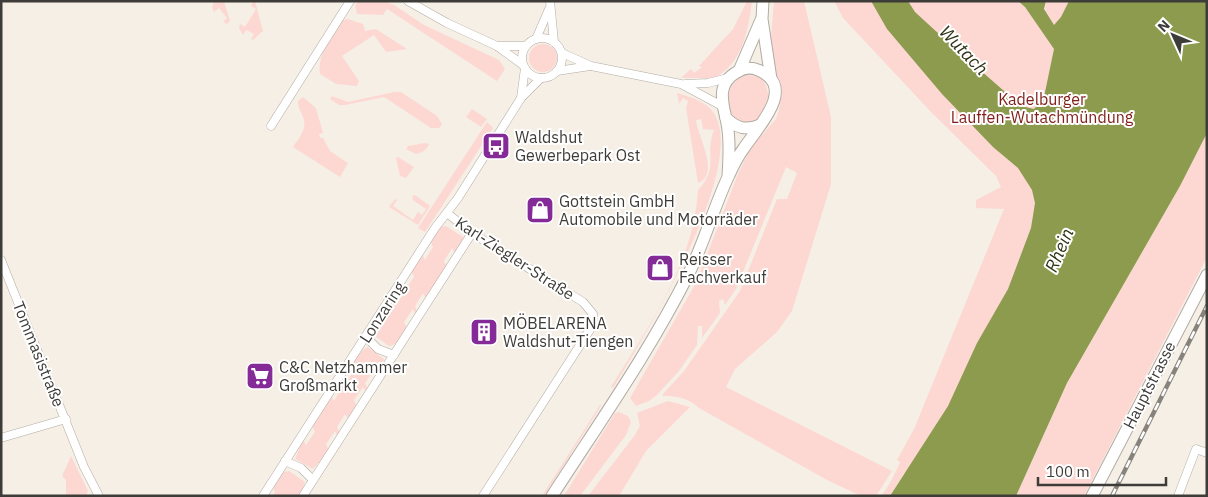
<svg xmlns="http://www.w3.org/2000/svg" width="1208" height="497" viewBox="0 0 1208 497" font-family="'IBM Plex Sans',sans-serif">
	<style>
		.green { fill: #fdd8d2 }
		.water { fill: #8c9b4e }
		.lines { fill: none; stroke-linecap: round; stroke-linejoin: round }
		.minor-casing { stroke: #b2aba3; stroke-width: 9 }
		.primary-casing { stroke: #b2aba3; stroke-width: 13 }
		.minor { stroke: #fff; stroke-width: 8 }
		.primary { stroke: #fff; stroke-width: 11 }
		.rail-casing { stroke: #86827c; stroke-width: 4.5 }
		.rail { stroke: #fff; stroke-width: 2.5; stroke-dasharray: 8; stroke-linecap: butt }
		.labels { text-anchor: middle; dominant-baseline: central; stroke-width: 4; stroke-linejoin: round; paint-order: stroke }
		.park-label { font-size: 16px; fill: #801e19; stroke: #fff }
		.poi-label { font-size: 16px; fill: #3e3c38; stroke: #fff; text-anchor: start }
		.street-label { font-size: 16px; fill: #3e3c38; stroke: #fff }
		.water-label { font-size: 18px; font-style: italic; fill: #2e3413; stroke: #fff }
	</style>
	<rect width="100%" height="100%" fill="#f6efe6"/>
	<!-- green -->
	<g class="green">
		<path d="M214,1H224L230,21L227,24L223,22L227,18L219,8L214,12L212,8Z"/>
		<path d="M254,1H255L263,31L253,40L251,39L254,34L246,30L243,35L239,28L240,24L245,27L256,9L251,6Z"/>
		<path d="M359,1H384L394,5L424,25L499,60L505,69L497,81L387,9L383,15L357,14L355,5Z"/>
		<path d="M747,1H752C748,31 743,62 715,78H681L691,69L694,73L702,67L699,66L733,29Z"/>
		<path d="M774,1H804L831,117V184L792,311L777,332L735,369L726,387L892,471L876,496H861L827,480L699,408C688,398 678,396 663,396V394L684,371L740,291L777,199H787L797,173L786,167L736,289L725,305L723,299L719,301L720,313L702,338V326H698L697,345L679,371L657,395L649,401L636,406L630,398L696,283L738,174L751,147L776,119L779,110L782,91L775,70L771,38Z"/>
		<path d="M834,1H1018L1025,7L1043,32L1046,1H1143L1031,339L903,475L890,496H881C889,486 895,474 900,462L897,460L914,429L1004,209L976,208V200L1001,187L996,176L931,112L843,18Z"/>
		<path d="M348,19L363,24L365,31L376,29L407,49L386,52L374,35L342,56L359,81L357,86L336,84L320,74C317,54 332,36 342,20Z"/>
		<circle cx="543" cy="58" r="14"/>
		<path d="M744,75L759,76L765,83L769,96L757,122L743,124L731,116C724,101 729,82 744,75Z"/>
		<path d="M394,92H401L437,116L442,124L439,128H431L384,97L345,105H339L330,99L332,96L348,102Z"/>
		<path d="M677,93C691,97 708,102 715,115C746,171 644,337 613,388L611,387C649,326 694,263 698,190C720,166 704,155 714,130L703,129L701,119L696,120C697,135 721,174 698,183L686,108L688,101L683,98L679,104Z"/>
		<path d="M303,97L316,108L323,133L319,134L320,138H323L330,151L348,163L340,177L293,147C299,138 308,128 303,117C301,111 298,108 298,101Z"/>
		<path d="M472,109L487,119L481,127L466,117Z"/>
		<path d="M487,122L493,128L425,232L418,228Z"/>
		<path d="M1207,133V257L1084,496H1016L1067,383L1180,186Z"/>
		<path d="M425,143L429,144C427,150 421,153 416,154L406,149L408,146Z"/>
		<path d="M398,157L414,167L406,178L400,176L396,158Z"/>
		<path d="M415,195L430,206L418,225L389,207L395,199L397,200L393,206L413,220L418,212L422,215L426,209L413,200L412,196Z"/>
		<path d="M446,226L463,237V241L455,254L452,248L444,261L447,268L426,299L423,293L415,306L418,313L416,316L413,309L404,322L407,329C403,336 397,345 389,346L375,336L378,322L392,300L395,306L404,293L401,286L402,284L405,290L414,277L411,270L422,254L425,260L433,247L430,240L441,227Z"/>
		<path d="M368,347L384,359L377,376L374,370L365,383L368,390L366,393L363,387L354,400L357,407L349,420L345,414L337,427L340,434L338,437L335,431L326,444L329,451L313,469L295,459L303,439L306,445L315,432L312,425L331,395L334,401L342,388L340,381L342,378L345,384L353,372L350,365L364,349Z"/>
		<path d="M668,401L690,407L646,451L619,496H588L635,435L640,426L637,413Z"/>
		<path d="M600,405L601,406L544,496H542Z"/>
		<path d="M619,412L628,416L631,422L626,435L580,496H564L615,413Z"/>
		<path d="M71,456L88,491L86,496H66V480L62,476Z"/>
		<path d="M289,471L305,482L300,496H273L275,492L272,485L284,472Z"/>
	</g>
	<!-- water -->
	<path class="water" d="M871,1H908L915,12L939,34L1021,106L1034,109L1044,97L1054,49L1025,7L1018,1H1046L1044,9L1054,25L1061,17L1069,1H1207V133L1180,186L1067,383L1016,496H890L948,406L977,343L1008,289L1031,228L1035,203L1032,190L1018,168L993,147L942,94L887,29Z"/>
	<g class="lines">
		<defs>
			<g id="minor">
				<path d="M408,1L447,23L497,46L523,65"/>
				<path d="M550,1L554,42"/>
				<circle cx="542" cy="58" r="20"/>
				<path d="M536,39L549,9"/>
				<path d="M497,46H526"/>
				<path d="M562,53L591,66L681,84L722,106"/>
				<path d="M557,71L590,66"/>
				<path d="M685,84L708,83L728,78"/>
				<path d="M521,98L525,68"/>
				<path d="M271,126L350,1"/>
				<path d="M447,213L472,233L583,302L593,314L591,328L483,496"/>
				<path d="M1,260L84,467L99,496"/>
				<path d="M366,337L378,349L394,355"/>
				<path d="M1,438L66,419"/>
				<path d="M285,461L301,468L313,480"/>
				<path d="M263,496L435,228L458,198L521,98L541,78"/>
				<path d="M303,496L472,233"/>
				<path d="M1178,496L1196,449L1207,453"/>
			</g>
			<g id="primary">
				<path d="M763,1L762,19L771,79"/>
				<path d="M739,71L761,20"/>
				<path d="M726,118C736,128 746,131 760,125"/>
				<path d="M552,496C599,423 650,351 689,273C705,241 714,206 729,175C733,166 738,156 744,148C756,129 799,87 758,70C751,67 743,68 737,72C712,86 726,110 728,130C730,145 729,161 728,176"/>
				<path d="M1092,496L1207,275"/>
			</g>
		</defs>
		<!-- minor casing -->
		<use href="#minor" class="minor-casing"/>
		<!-- primary casing -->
		<use href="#primary" class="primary-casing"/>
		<!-- minor -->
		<use href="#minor" class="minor"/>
		<!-- primary -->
		<use href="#primary" class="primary"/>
		<defs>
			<path id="rail" d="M1112,496L1207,306"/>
		</defs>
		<!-- rail casing -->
		<use href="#rail" class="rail-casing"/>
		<!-- rail -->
		<use href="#rail" class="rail"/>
	</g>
	<!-- icons -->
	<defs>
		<symbol id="bus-square" viewBox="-11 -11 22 22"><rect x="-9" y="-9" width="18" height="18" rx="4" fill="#842b97" stroke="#fff"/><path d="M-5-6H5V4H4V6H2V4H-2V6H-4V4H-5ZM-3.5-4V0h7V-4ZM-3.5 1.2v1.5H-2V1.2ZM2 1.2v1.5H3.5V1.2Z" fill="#fff"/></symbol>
		<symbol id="shop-square" viewBox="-11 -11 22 22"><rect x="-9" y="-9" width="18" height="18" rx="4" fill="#842b97" stroke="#fff"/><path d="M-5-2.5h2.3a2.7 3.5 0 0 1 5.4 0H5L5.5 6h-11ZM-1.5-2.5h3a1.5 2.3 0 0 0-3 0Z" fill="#fff"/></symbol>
		<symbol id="building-square" viewBox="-11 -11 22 22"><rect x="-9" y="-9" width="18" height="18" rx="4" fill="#842b97" stroke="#fff"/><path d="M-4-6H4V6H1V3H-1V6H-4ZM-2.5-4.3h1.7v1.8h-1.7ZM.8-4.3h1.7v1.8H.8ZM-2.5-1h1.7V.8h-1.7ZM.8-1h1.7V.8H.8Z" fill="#fff"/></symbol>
		<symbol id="supermarket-square" viewBox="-11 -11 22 22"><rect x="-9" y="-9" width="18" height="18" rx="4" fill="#842b97" stroke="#fff"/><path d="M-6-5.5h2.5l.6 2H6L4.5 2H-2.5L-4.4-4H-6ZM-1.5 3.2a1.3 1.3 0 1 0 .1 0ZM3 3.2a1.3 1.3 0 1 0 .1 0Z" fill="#fff"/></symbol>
	</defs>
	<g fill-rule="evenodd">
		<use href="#bus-square" x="480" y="130" width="32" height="32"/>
		<use href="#shop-square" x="524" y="194" width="32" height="32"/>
		<use href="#shop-square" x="644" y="252" width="32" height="32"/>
		<use href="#building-square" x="468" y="316" width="32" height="32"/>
		<use href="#supermarket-square" x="244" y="360" width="32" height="32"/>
	</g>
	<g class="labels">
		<!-- park labels -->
		<g class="park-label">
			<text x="1042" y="99">Kadelburger<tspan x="1042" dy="18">Lauffen-Wutachmündung</tspan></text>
		</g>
		<!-- poi labels -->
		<g class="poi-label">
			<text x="515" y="137">Waldshut<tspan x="515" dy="18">Gewerbepark Ost</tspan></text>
			<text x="559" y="201">Gottstein GmbH<tspan x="559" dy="18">Automobile und Motorräder</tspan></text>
			<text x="679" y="259">Reisser<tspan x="679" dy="18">Fachverkauf</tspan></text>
			<text x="503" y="323">MÖBELARENA<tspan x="503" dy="18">Waldshut-Tiengen</tspan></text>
			<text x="279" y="367">C&amp;C Netzhammer<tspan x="279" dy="18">Großmarkt</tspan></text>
		</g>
		<!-- street labels -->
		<g class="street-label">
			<text transform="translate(515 258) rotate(33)">Karl-Ziegler-Straße</text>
			<text transform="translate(382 312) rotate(-57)">Lonzaring</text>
			<text transform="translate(39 354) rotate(68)">Tommasistraße</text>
			<text transform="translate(1149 385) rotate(-63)">Hauptstrasse</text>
		</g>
		<!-- water labels -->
		<g class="water-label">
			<text transform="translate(964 50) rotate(46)">Wutach</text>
			<text transform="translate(1059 250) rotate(-67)">Rhein</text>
		</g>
	</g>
	<!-- border -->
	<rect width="1208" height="497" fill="none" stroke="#3e3c38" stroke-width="5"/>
	<!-- north arrow -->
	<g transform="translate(1173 35) rotate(314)" stroke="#ffffff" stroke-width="4" paint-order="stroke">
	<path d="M0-4L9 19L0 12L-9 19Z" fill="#3e3c38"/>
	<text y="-8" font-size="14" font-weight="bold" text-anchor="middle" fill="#3e3c38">N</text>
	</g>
	<!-- scale -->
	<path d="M1038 477v8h128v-8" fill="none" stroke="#3e3c38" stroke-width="2.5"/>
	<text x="1046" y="477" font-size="15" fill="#3e3c38" stroke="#ffffff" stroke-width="4" paint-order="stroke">100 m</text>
</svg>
